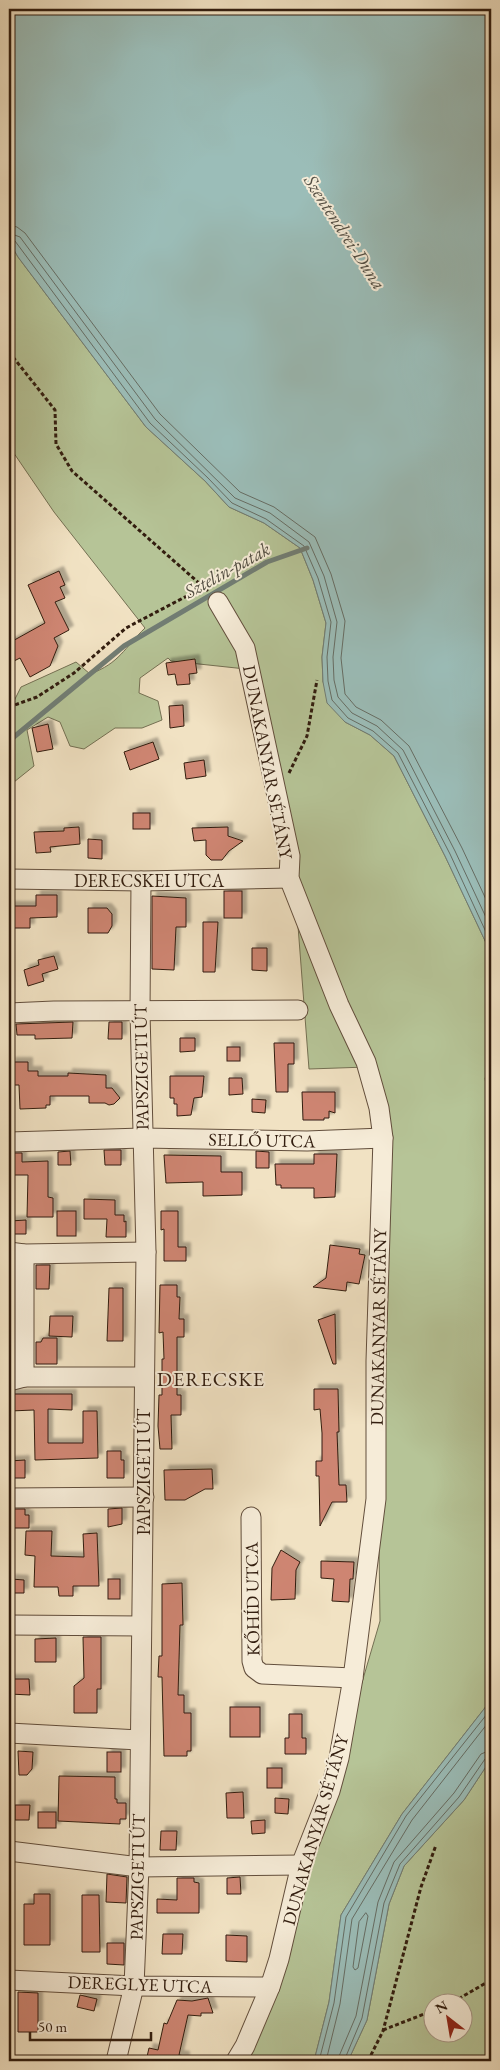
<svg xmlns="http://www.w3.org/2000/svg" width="500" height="2070" viewBox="0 0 500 2070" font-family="'EB Garamond',serif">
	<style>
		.green { fill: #b6c497; stroke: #747053; fill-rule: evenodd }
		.water { fill: #9bbdb8; stroke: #717d74 }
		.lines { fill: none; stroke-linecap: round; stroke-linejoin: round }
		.shore { stroke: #666d64; stroke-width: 1 }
		.stream { stroke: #717d74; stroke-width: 5 }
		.building { fill: #ce8572; stroke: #321d0f; filter: url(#shadow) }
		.minor-casing { stroke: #624e3c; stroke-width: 21 }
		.path { stroke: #321d0f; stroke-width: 3; stroke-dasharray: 4 2.5; stroke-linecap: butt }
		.minor { stroke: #f6ecd8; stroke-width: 19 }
		.labels { text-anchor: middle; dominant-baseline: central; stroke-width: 4; stroke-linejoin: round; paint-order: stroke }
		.street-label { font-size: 18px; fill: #321d0f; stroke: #f6ecd8 }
		.water-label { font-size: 19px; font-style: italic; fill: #524d42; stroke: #f6ecd8 }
		.quarter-label { font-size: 20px; letter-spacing: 1px; fill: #321d0f; stroke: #f6ecd8 }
	</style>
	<defs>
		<filter id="shadow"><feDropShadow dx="4.5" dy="-4.5" stdDeviation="1" flood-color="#0004"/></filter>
	</defs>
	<rect width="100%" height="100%" fill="#f1e2c3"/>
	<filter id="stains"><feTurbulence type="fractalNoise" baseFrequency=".004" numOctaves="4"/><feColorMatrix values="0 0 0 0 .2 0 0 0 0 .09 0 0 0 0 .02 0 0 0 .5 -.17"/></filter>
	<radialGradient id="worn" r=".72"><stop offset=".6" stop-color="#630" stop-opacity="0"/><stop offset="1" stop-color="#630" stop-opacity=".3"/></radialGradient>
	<!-- green -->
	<g class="green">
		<path d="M9,241L18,257L146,427L205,481L229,507L264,523L300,548L313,580L326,623L322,657L323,682L345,722L370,735L394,756L445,856L488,947L491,978V1070L485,1078L491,1119V1700L402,1814L341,1915L329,2002L314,2061H230L276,1976L380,1621L373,1082L367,1067L309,1069L295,887L255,670L171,661L168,658L140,678L139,693L158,701L162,720L142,728H115L84,749L70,746L60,722L48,717L27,730L34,766L9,786V711L21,687L76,662L90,674C120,663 124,648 145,628L54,512L9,446Z"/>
		<path d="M491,1759V2061H348L367,2020L389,1904L404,1866L464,1800ZM432,2002H462V2032H432Z"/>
	</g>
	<!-- water -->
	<g class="water">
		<path d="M9,9H491V978L488,947L445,856L394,756L370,735L345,722L327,703L323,682L322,657L326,623L313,580L300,548L264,523L229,507L205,481L146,427L18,257L9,241Z"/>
		<path d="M491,1700V1759L464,1800L404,1866L389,1904L367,2020L348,2061H314L329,2002L341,1915L402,1814Z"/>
	</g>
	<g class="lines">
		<!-- shore -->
		<g class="shore">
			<path d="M9,225L17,227L25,233L160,414L240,492L274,507L315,537L331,574L345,621L341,658L345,694L356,707L381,720L409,746L462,848L491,910"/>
			<path d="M9,233L20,237L155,419L235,498L270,513L309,542L324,576L337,622L333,657L334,680L338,697L352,713L377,726L403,750L455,851L491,928"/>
			<path d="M9,239L15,241L150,423L208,478L232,503L266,519L304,546L318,578L331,622L327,657L328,681L332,700L348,718L373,731L398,753L450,854L491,943"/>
			<path d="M366,1913L368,1916L358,1968L355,1970L353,1967L359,1922Z"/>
			<path d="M319,2061L334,2003L346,1917L406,1816L491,1709"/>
			<path d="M326,2061L340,2004L352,1919L412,1820L491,1719"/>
			<path d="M337,2061L356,2016L378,1902L394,1862L454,1793L481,1754L491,1750"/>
			<path d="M344,2061L362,2018L384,1903L400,1864L459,1797L485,1759L491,1757"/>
		</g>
		<!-- stream -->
		<path class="stream" d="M9,741L124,646L267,562L307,548"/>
	</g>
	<!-- building -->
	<g class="building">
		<path d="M59,571L65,585L60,587L65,598L55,602L69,630L54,638L58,646L50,666L30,677L20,658L14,661L9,652V643L45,623L28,585Z"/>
		<path d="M195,659L197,673L189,674L190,684L177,685L175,674L168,675L166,663Z"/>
		<path d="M183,705L184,726L170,728L169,706Z"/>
		<path d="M48,724L53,749L37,752L32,728Z"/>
		<path d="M153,742L159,759L130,770L124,752Z"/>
		<path d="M204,760L206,776L186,779L184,763Z"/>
		<rect x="133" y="813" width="17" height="16"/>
		<path d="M79,827L80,844L50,847L51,852L36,853L34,832L64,831V828Z"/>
		<path d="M228,827V836L243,841L229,851L222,860H211L206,855V840L194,841L192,828Z"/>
		<path d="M88,839L102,840V859L88,858Z"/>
		<rect x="224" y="891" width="18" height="27"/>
		<path d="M36,895H57V917L30,918V928H9V906H36Z"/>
		<path d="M152,896L186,898V927H176L174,970L152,969Z"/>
		<path d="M88,908H107L112,914V926L108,933H88Z"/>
		<path d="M203,922H218L215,972H203Z"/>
		<path d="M252,948H267V971L252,970Z"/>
		<path d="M54,956L58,969L42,974L44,981L28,986L24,970L39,965L38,960Z"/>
		<path d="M73,1022L72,1038L35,1039V1035H17L16,1024Z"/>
		<path d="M109,1022H122V1039H108Z"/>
		<path d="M180,1038H195V1051L180,1052Z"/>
		<path d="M274,1043H294V1064H288V1092H276Z"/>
		<rect x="227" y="1047" width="13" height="14"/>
		<path d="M11,1062H28V1071H38V1076H68V1073L106,1075V1088H112L120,1098L114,1104L109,1105L105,1103H89V1096H50V1105H46V1108L20,1109L19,1085H11Z"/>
		<path d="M170,1076H204L202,1097L194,1098L191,1115L177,1116V1104H174V1098H170Z"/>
		<path d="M229,1078H242L243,1094L229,1095Z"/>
		<path d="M302,1092H335V1113L329,1111V1118H324V1120H303Z"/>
		<path d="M252,1099L266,1100L265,1113L252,1112Z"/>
		<path d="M104,1150H121V1165H105Z"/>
		<path d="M70,1151L71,1165H58V1152Z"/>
		<path d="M256,1151L269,1152V1168H256Z"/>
		<path d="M9,1153H22V1162L48,1161V1197L53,1198V1217H27L28,1175H12V1169H9Z"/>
		<path d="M314,1154H337L335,1197L314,1198V1188H281V1185H276L275,1164H314Z"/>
		<path d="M164,1155L221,1156V1172H242V1195L203,1196V1182L166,1183Z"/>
		<path d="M84,1199L115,1200V1215H124V1222L126,1221V1237H106L107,1219H84Z"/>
		<rect x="57" y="1211" width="19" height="25"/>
		<path d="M161,1211H178V1247H186V1261H164V1229L161,1230Z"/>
		<path d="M26,1220V1234H10V1221Z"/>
		<path d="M330,1245L360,1249L359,1254L365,1255L359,1284L347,1282L346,1291L313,1287L326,1278Z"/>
		<path d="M36,1265H50L49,1289H36Z"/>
		<path d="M160,1285H177V1297H180L179,1319H184V1337H177V1395H181V1415H171L172,1449H160L158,1426L159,1395H162V1359H164L163,1332L159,1333Z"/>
		<path d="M109,1288H123V1341H107Z"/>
		<path d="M335,1314L336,1364H333L318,1320Z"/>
		<path d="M50,1316H73L72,1337L49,1336Z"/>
		<path d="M43,1338H57V1364H36V1342H41Z"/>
		<path d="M314,1389H338L339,1432H337L339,1485H346L347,1502H332L320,1526L319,1476H316V1461H322V1433L320,1409L314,1410Z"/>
		<path d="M10,1394H72V1410L48,1409V1443H83V1411H97L98,1458L35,1460L34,1410L10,1411Z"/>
		<path d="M107,1451H121V1460H124V1478H107Z"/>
		<path d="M25,1460V1478H9V1461Z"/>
		<path d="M212,1469L213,1489H205L185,1500H165L164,1470Z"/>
		<path d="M122,1508V1524L108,1527V1509Z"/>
		<path d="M12,1509H25V1515H29V1528H12Z"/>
		<path d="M26,1531H52L51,1556L84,1557L83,1534L97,1533L99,1586H73V1596H59L58,1587H34L35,1556L25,1555Z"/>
		<path d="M281,1550L300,1562L296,1570L295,1599L271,1600L272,1568Z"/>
		<path d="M321,1561L354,1562L353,1579H350L349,1602L332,1601L334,1579L321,1578Z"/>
		<path d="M11,1579L24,1580V1593H11Z"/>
		<rect x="108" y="1579" width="12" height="20"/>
		<path d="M182,1583L183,1625H180L178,1695H184V1713H191V1751H187V1756H164L162,1677H158L159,1656H162V1584Z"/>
		<path d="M83,1637H101V1689H97V1713H74V1686L84,1678Z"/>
		<path d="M56,1638V1662H35V1639Z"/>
		<path d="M9,1679H29L30,1695L9,1694Z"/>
		<rect x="230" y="1707" width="30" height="30"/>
		<path d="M289,1714H302V1738H306V1754H285V1738H289Z"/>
		<path d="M18,1751L33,1752L32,1769L27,1775H19Z"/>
		<rect x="107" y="1752" width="14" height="20"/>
		<rect x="267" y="1768" width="15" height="20"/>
		<path d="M59,1776L115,1777V1799H117V1803H126V1819H120V1824L58,1821Z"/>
		<path d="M243,1792L244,1818H227L226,1793Z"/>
		<path d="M275,1798L289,1799L288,1814L275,1813Z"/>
		<path d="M15,1805H30L29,1820H15Z"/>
		<rect x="38" y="1812" width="18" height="16"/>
		<path d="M265,1820V1833L252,1834L251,1821Z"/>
		<path d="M161,1831H177L176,1850H160Z"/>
		<path d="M107,1874L127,1877L126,1903L106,1902Z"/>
		<path d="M240,1877L241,1894H227V1878Z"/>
		<path d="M177,1878H194V1882L199,1883V1913H157V1899L177,1900Z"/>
		<path d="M34,1894H50V1945H24V1904H34Z"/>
		<path d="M82,1895H99L100,1952H82Z"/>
		<path d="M163,1934H183L182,1954H162Z"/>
		<path d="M226,1935L247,1936V1962L226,1961Z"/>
		<path d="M107,1943H124V1965L107,1964Z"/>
		<path d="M18,1992L38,1993V2032H18Z"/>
		<path d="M80,1995L97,1999L94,2011L77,2007Z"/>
		<path d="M208,1998L213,2013H201V2016L188,2015L179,2055L185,2056V2061H146L149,2048L158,2050L164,2023L167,2024L177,2000L192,2001Z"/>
	</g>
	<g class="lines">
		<defs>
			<g id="minor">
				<path d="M218,602L245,648L290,856L289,878L339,1005L366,1062L379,1108L383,1138L376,1361V1499L353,1678L339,1758L330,1791L301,1865L279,1959L270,1987L245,2046L236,2061"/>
				<path d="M9,879L141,881L289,878"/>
				<path d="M9,1013L54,1011L298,1010"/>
				<path d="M9,1142L142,1138L307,1141L383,1138"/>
				<path d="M9,1252L24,1254L146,1252"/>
				<path d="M24,1377H143"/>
				<path d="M9,1381L24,1377V1254"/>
				<path d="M9,1498L144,1497"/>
				<path d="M251,1517L252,1661L254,1668L262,1674L353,1678"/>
				<path d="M9,1625L141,1626"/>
				<path d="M9,1733L139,1740"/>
				<path d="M9,1851L139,1867L301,1865"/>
				<path d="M9,1980L134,1986L270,1987"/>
				<path d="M116,2061L134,1986L139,1867L146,1252L140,1012L141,881"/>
			</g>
		</defs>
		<!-- minor casing -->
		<use href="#minor" class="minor-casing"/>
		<!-- path -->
		<g class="path">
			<path d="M9,352L55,410L56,444L72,471L208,591"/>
			<path d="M9,707L37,697L74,673L126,628L204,587"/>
			<path d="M289,773L307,736L317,680"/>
			<path d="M453,2002L484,1984L491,1982"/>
			<path d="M383,2030L432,2011"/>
			<path d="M368,2061L383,2031L421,1887L436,1845"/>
		</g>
		<!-- minor -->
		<use href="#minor" class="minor"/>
	</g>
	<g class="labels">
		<!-- street labels -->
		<g class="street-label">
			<text transform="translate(268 762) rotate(79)">DUNAKANYAR SÉTÁNY</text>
			<text x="149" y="880">DERECSKEI UTCA</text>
			<text transform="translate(141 1067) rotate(-91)">PAPSZIGETI ÚT</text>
			<text transform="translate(262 1140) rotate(1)">SELLŐ UTCA</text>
			<text transform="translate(378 1327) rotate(-89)">DUNAKANYAR SÉTÁNY</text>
			<text transform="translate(143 1472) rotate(-90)">PAPSZIGETI ÚT</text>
			<text transform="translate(252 1599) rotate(-91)">KŐHÍD UTCA</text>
			<text transform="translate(315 1830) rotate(-74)">DUNAKANYAR SÉTÁNY</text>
			<text transform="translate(137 1877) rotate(-89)">PAPSZIGETI ÚT</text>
			<text transform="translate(140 1984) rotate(2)">DEREGLYE UTCA</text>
		</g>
		<!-- water labels -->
		<g class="water-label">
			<text transform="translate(345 232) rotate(57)">Szentendrei-Duna</text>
			<text transform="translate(227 570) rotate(-29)">Sztelin-patak</text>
		</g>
		<!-- quarter labels -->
		<g class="quarter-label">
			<text x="211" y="1379">DERECSKE</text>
		</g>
	</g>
	<!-- margin -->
	<rect width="500" height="2070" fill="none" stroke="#f1e2c3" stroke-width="30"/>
	<rect x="10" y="10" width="480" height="2050" fill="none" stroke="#321d0f" stroke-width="2.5"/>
	<rect x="15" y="15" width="470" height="2040" fill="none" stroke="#321d0f"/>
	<!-- north arrow -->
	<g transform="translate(448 2018) rotate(329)"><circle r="24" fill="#f6ecd8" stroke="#a89988"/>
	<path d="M0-4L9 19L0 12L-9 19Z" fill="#8f2418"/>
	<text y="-8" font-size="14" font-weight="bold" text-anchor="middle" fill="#321d0f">N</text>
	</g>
	<!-- scale -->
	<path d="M30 2032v8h121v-8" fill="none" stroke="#321d0f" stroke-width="2.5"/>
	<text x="38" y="2032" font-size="15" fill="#321d0f" stroke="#f6ecd8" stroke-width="4" paint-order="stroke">50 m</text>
	<rect width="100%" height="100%" filter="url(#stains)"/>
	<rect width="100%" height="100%" fill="url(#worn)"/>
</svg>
